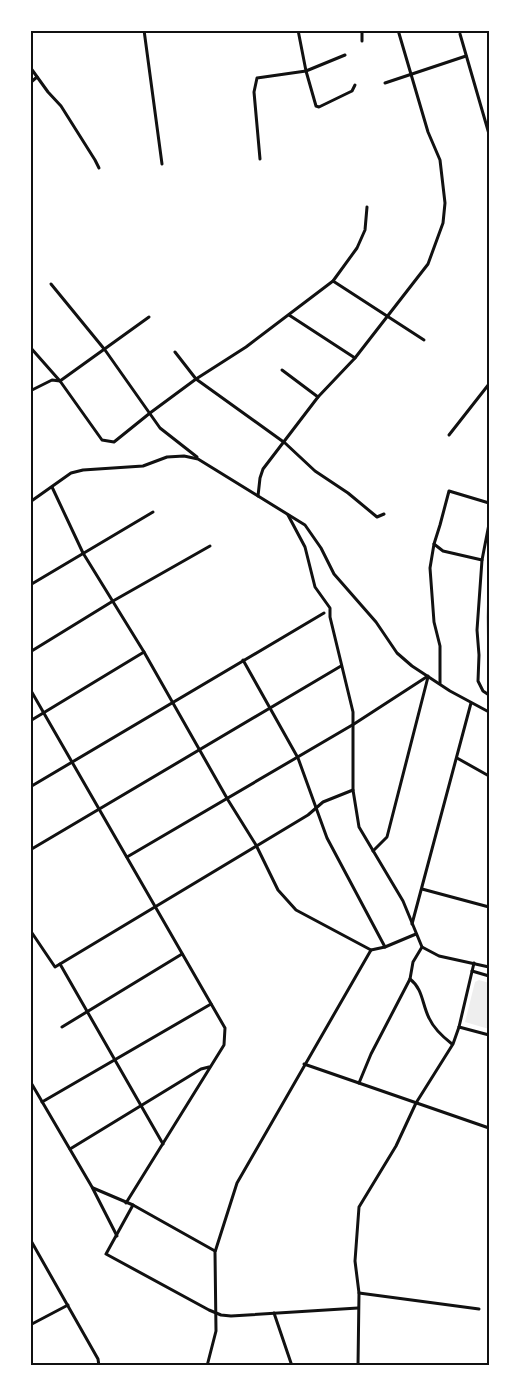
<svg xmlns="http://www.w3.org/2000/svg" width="519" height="1396" viewBox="0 0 519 1396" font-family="'DejaVu Sans',sans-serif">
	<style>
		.green { fill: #eee }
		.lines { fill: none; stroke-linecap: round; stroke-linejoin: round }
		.stream { stroke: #d9d9d9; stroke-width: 2 }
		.minor { stroke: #111; stroke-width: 3 }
		.neatline { fill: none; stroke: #111; stroke-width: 2 }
	</style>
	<rect width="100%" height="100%" fill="#fff"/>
	<!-- green -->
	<path class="green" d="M479,980L489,983V1029L465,1022L475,982Z"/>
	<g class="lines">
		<!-- stream -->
		<path class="stream" d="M488,638L487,617L489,592"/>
		<!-- minor -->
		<g class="minor">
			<path d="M144,30L162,164"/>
			<path d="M298,30L306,71L316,106L319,107L352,91L355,85"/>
			<path d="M362,30V41"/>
			<path d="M460,34L489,134"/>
			<path d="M30,67L48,92L61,106L95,160L99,168"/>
			<path d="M30,83L37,77"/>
			<path d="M385,83L466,56"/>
			<path d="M260,159L254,92L257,78L306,71L345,55"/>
			<path d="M333,281L424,340"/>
			<path d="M51,284L105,350L160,428L197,457"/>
			<path d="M289,315L355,358"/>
			<path d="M30,347L60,381L102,440L114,442L150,413L196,379L246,347L333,281L357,248L365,230L367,207"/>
			<path d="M175,352L196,379L285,443L315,471L348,493L377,517L384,514"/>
			<path d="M282,370L318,397"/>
			<path d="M30,391L52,380L60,381L149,317"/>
			<path d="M449,435L489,384"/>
			<path d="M52,487L83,553L144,652L228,800L256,845L278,890L296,910L371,950L385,947L416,934"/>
			<path d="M258,496L260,478L263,469L318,397L355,358L428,264L443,223L445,203L440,160L428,132L398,30"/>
			<path d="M30,502L71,473L83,470L143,466L167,457L184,456L198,459L305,525L321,548L334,574L376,622L397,653L412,666L450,691L489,712"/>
			<path d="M288,515L305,547L315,587L330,608V617L353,712V790L359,827L403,901L422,947L439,956L489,967"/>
			<path d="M489,524L482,560L477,630L479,655L478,681L483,691L489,695"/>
			<path d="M434,544L443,551L482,560"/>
			<path d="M30,585L153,512"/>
			<path d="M30,652L113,601L210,546"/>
			<path d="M243,660L298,758L327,838L385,947"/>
			<path d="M440,683V646L434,622L430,568L434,544L440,525L449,491L489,503"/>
			<path d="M30,689L225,1028L224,1045L126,1203"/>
			<path d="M30,721L144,652"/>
			<path d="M457,758L489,776"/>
			<path d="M30,787L324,613"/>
			<path d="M30,850L341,666"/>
			<path d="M373,851L387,837L428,677"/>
			<path d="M127,857L354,724L428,676"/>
			<path d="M422,889L489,907"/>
			<path d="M412,924L471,703"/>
			<path d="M30,930L55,967L308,815L323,802L353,790"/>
			<path d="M60,964L163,1144"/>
			<path d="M472,971L489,976"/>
			<path d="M410,979C423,989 422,1004 429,1018C434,1029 443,1037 452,1044"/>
			<path d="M62,1027L182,954"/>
			<path d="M459,1027L489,1035"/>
			<path d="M304,1064L489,1128"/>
			<path d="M30,1081L92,1187L117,1236"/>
			<path d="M359,1083L371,1054L410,979L413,962L422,947"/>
			<path d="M42,1102L211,1004"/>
			<path d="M70,1149L201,1069L209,1067"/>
			<path d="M93,1188L133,1205L215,1251"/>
			<path d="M133,1205L106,1254L209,1310L221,1315L231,1316L358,1308"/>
			<path d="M30,1239L98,1359L99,1366"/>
			<path d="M359,1293L479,1309"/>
			<path d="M274,1313L292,1366"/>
			<path d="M30,1325L68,1305"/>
			<path d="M207,1366L216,1331L215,1252L237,1183L371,950"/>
			<path d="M358,1366L359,1293L355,1261L359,1207L396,1146L416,1103L453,1044L459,1027L474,963"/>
		</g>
	</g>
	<!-- border -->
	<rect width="519" height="1396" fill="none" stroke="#ffffff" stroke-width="63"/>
	<rect x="32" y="32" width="456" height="1332" class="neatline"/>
</svg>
